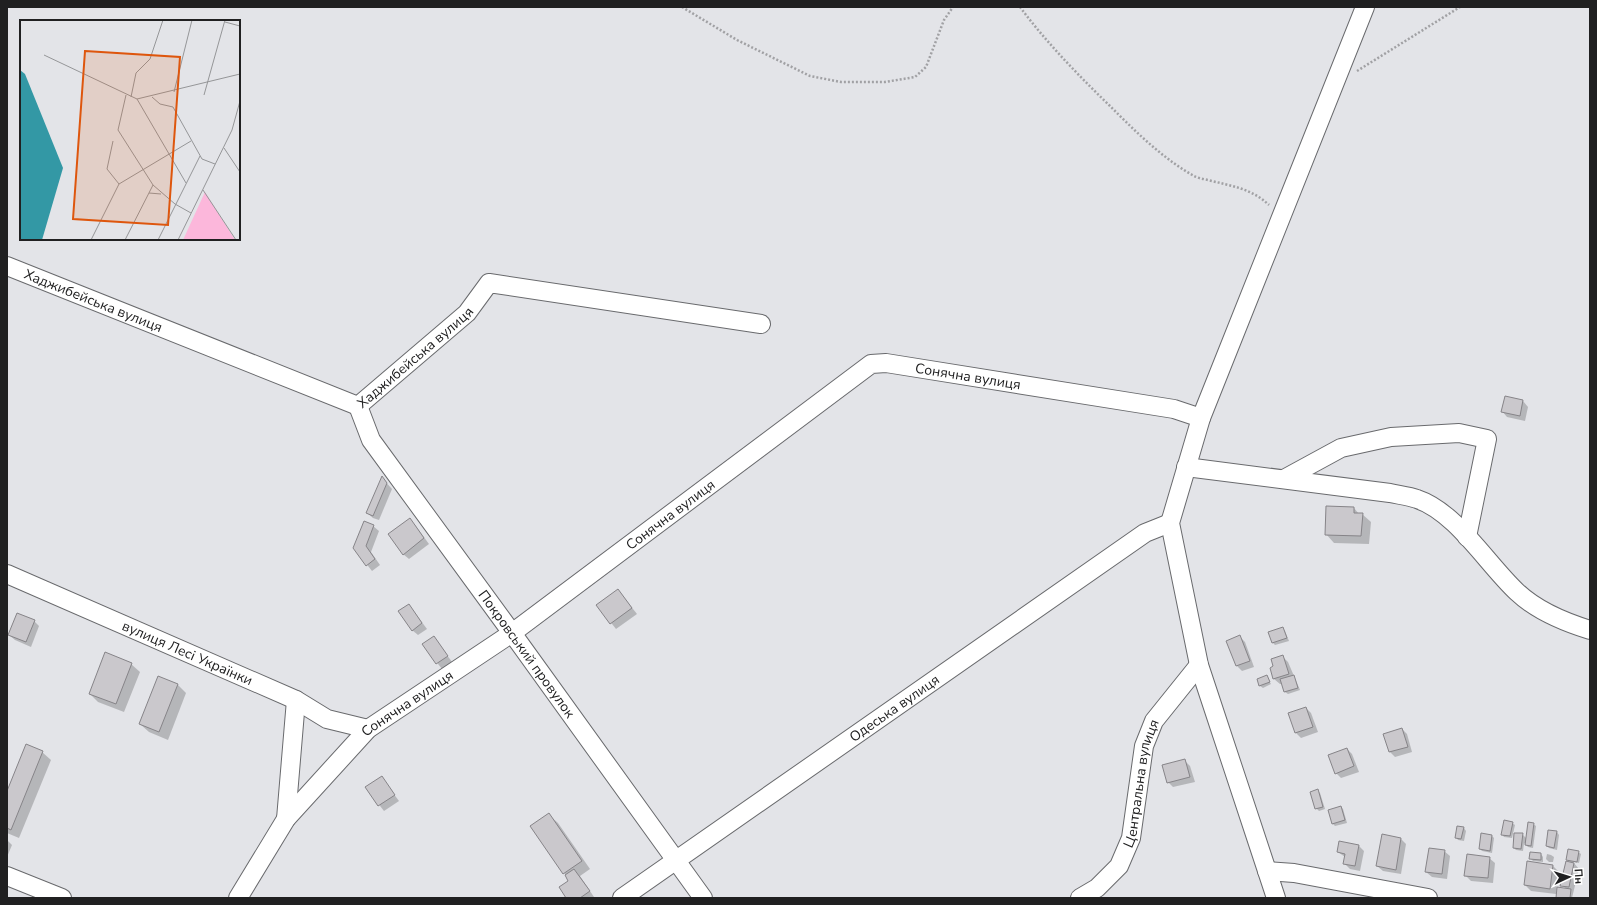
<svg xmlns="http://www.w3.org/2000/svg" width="1597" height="905" viewBox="0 0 1597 905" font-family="'Nunito Sans',sans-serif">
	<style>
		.shadow { fill: #0003 }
		.building { fill: #cac8cc; stroke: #868488 }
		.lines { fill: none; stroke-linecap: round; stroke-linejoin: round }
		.minor-casing { stroke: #696a6d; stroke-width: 20 }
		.path { stroke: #a1a1a4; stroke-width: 2.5; stroke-dasharray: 2 2; stroke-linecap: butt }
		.minor { stroke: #fff; stroke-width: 18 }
		.labels { text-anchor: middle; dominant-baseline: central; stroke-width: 3; stroke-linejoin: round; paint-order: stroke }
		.street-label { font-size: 14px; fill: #202021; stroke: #fff }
		.inset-road { fill: none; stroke: #959698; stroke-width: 1 }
		.view { fill: #de560d; fill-opacity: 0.15; stroke: #de560d; stroke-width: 2 }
		.inset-edge { fill: none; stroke: #202021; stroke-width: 2 }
	</style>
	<rect width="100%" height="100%" fill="#e3e4e8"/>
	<!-- shadow -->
	<g class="shadow">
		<path d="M1505,397L1523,401L1528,407L1525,421L1507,417L1502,411Z"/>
		<path d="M382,478L392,489L379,520L373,518L367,513Z"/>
		<path d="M1354,508L1359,514H1362L1371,522L1369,544L1334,543L1326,534Z"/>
		<path d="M415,525L429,544L409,559L403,554Z"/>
		<path d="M373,526L379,531L371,552L380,565L372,571L354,548Z"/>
		<path d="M618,590L637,614L616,629L597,605Z"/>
		<path d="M409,605L427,629L418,635L412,630Z"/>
		<path d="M34,621L39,626L31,647L15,640L9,635Z"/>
		<path d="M1283,628L1285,631L1289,641L1275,645L1273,643L1269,633Z"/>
		<path d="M1239,636L1245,642L1254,667L1242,671L1237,666L1228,641Z"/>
		<path d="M434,637L452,662L442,669L423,645Z"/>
		<path d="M1283,657L1288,662L1300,690L1288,694L1285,692L1282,684H1280L1274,679L1271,668Z"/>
		<path d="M131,664L140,672L124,712L98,702L90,694Z"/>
		<path d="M1266,676L1271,684L1263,688L1260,686Z"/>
		<path d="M159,677L178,685L186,693L168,740L149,732L140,724Z"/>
		<path d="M1306,708L1311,713L1318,732L1301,738L1296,733Z"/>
		<path d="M1402,729L1407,734L1412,752L1395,757L1390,752Z"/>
		<path d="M1347,749L1352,754L1359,772L1341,778L1336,773Z"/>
		<path d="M42,752L51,760L19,838L7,833V794Z"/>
		<path d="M1185,761L1190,766L1195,782L1173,787L1168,782Z"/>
		<path d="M381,777L399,801L384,811L366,788Z"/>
		<path d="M1317,790L1320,793L1325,809L1319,811L1316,808Z"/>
		<path d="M1341,807L1343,809L1347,823L1335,826L1333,824Z"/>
		<path d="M549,815L558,823L590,869L580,876L594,897L593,898H568L570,881L564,873Z"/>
		<path d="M1512,823L1515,825L1512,838L1504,837L1502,834Z"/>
		<path d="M1533,824L1536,826L1533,848L1528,847L1524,843L1523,851L1516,850L1514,848L1522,834L1526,838Z"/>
		<path d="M1464,828L1466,831L1464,841L1458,840L1456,837Z"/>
		<path d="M1557,832L1559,835L1557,850L1549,848L1547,846Z"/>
		<path d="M1492,836L1494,838L1492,853L1482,851L1480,849Z"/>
		<path d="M1401,839L1406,844L1401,874L1383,871L1377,866Z"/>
		<path d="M7,840L12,845L7,857Z"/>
		<path d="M1358,845L1364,851L1360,871L1350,869L1344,863L1345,857L1338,852Z"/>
		<path d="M1444,851L1450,856L1447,879L1432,877L1426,872Z"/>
		<path d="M1578,852L1581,854L1579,863L1573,862L1579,869L1572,898H1557L1566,889L1562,885L1571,863L1567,859Z"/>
		<path d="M1541,854L1543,857V862L1533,861L1530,858Z"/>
		<path d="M1547,854L1551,855L1554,857L1553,862H1549L1546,859Z"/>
		<path d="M1489,858L1495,863L1493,883L1471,881L1465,875Z"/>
		<path d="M1553,866L1558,871L1556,894L1531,891L1525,885Z"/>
	</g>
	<!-- building -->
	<g class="building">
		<path d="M1505,396L1523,400L1520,416L1501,412Z"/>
		<path d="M382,476L387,483L373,516L366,513Z"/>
		<path d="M1326,506L1354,507V513H1363L1361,536L1325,535Z"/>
		<path d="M410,518L424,538L403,555L388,534Z"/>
		<path d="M364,521L374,525L366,546L375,559L366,566L353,548Z"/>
		<path d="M618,589L632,608L610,624L596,605Z"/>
		<path d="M409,604L422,623L412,631L398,611Z"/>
		<path d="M17,613L35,620L26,642L8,635Z"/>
		<path d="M1283,627L1287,638L1272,643L1268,632Z"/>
		<path d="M1240,635L1250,661L1236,666L1226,641Z"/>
		<path d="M434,636L448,656L436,664L422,644Z"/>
		<path d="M105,652L132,663L116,704L89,694Z"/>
		<path d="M1283,655L1289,674L1273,679L1270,668L1273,666L1271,659Z"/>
		<path d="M1267,675L1270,682L1259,686L1257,679Z"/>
		<path d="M1294,675L1298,688L1284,692L1280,679Z"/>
		<path d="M158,676L178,684L159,732L139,724Z"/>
		<path d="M1306,707L1313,727L1295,733L1288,713Z"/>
		<path d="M1402,728L1408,747L1389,752L1383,734Z"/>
		<path d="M26,744L43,751L11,830L7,828V791Z"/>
		<path d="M1347,748L1354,766L1335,774L1328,755Z"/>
		<path d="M1185,759L1190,777L1167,783L1162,765Z"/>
		<path d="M382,776L395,795L378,806L365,787Z"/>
		<path d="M1318,789L1323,807L1315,809L1310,792Z"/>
		<path d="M1341,806L1345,820L1332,824L1328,810Z"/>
		<path d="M549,813L582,861L563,874L530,826Z"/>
		<path d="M1504,820L1513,822L1510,836L1501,835Z"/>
		<path d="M1528,822L1534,823L1531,846L1525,845Z"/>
		<path d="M1457,826L1464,827L1461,839L1455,838Z"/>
		<path d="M1548,830L1557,831L1554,848L1546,846Z"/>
		<path d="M1481,833L1492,835L1490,851L1479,849Z"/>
		<path d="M1514,833H1523L1521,849L1513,848Z"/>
		<path d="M1382,834L1401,838L1396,870L1376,866Z"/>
		<path d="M1339,841L1359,845L1355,866L1343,864L1345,854L1337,852Z"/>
		<path d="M1429,848L1445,850L1442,874L1425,872Z"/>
		<path d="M1568,849L1579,851L1577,862L1566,860Z"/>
		<path d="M1530,852L1541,853V860L1529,859Z"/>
		<path d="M1467,854L1490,857L1488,878L1464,876Z"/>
		<path d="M1527,861L1553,865L1550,889L1524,885Z"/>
		<path d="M1566,861L1574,863L1569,887L1560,886Z"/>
		<path d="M574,869L590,891L580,898H566L559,887L568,881L565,875Z"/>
		<path d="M1557,887L1571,889L1570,898H1556Z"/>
	</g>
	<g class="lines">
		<defs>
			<g id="minor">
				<path id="s1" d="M7,266L358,406L467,313L489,283L761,324"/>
				<path id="s2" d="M358,406L371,440L512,633L703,898"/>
				<path d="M1186,467L1390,493C1399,495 1409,496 1417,499C1456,512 1487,564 1517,592C1537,611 1564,622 1590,630"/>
				<path d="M1284,479L1341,448L1391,437L1459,433L1487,439L1467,537"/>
				<path id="s3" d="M7,574L296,700L327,719L368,729"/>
				<path d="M286,819L296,700"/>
				<path d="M1267,871L1294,873L1428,898"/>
				<path d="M7,876L62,898"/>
				<path id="s4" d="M238,898L286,819L368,729L512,633L871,364L886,363L1174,409L1201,418"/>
				<path id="s5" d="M622,898L1145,533L1170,523"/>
				<path id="s6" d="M1080,898L1097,888L1119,866L1131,838L1144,746L1154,721L1199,665"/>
				<path d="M1276,898L1199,665L1170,523L1201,418L1365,7"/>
			</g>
		</defs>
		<!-- minor casing -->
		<use href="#minor" class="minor-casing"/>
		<!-- path -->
		<g class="path">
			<path d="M682,7L737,40L810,76L841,82H885L915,77L926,67L944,20L953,7"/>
			<path d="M1020,7C1046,42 1078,75 1110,106C1135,131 1162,158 1194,176C1198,178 1203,179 1208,180C1231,186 1251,188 1269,205"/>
			<path d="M1357,71L1460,7"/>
		</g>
		<!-- minor -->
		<use href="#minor" class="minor"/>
	</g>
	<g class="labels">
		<!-- street labels -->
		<g class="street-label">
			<text stroke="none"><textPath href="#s1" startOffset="93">Хаджибейська вулиця</textPath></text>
			<text stroke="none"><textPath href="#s1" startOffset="453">Хаджибейська вулиця</textPath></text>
			<text stroke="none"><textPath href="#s4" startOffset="934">Сонячна вулиця</textPath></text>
			<text stroke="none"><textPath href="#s4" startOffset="585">Сонячна вулиця</textPath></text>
			<text stroke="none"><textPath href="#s3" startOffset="197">вулиця Лесі Українки</textPath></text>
			<text stroke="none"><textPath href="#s2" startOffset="301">Покровський провулок</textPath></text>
			<text stroke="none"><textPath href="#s4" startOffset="261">Сонячна вулиця</textPath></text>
			<text stroke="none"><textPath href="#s5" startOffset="332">Одеська вулиця</textPath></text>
			<text stroke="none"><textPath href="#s6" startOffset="137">Центральна вулиця</textPath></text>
		</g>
	</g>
	<!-- overview -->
	<g transform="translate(20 20)">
		<rect width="220" height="220" fill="#e3e4e8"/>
		<path d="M185,172L215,220H163Z" fill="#fcb7db"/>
		<path d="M0,50L5,54L43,148L22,220H0Z" fill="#3398a5"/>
		<path class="inset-road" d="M205,2L220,6M24,35L117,79L220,54M154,72L172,0M106,75L98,110L133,165L155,184L171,193M184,75L205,0M111,77L116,53L130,39L143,0M132,77L140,84L153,87L182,139L195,144M117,79L166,163M204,128L220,152M99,164L171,121M183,170L216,220M129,173L141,174M71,220L99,164L87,149L93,121M105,220L133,165M138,220L180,136M158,220L212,110L220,81"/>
		<path class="view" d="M65,31L160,37L148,205L53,199Z"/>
		<rect width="220" height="220" class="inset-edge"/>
	</g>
	<!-- border -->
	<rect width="1597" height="905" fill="none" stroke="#202021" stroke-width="16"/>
	<!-- north arrow -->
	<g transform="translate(1569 877) rotate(86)" stroke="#ffffff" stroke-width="3" paint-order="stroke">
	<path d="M0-3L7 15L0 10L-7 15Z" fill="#202021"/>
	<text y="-6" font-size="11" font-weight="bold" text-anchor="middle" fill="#202021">Пн</text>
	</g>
</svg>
